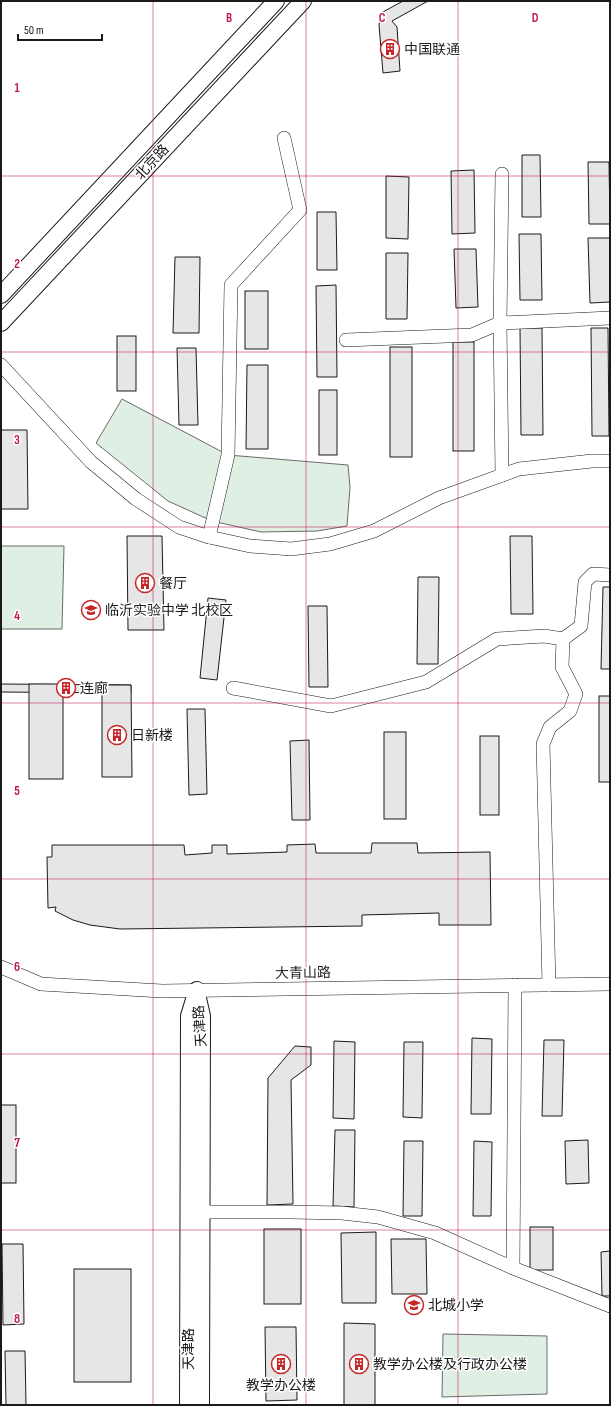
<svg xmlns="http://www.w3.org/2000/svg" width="611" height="1406" viewBox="0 0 611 1406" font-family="'Sofia Sans Condensed','Noto Sans SC',sans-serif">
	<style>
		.green { fill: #e0efe3; stroke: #6a6a6a }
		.building { fill: #e6e6e6; stroke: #1a1a1a }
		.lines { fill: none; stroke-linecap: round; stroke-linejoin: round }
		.minor-casing { stroke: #1a1a1a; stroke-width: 14 }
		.major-casing { stroke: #1a1a1a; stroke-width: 18 }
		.minor { stroke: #fff; stroke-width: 13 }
		.major { stroke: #fff; stroke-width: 16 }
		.grid { fill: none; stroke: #c2185b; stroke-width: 1; stroke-opacity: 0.55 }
		.labels { text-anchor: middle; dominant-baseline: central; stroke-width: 3; stroke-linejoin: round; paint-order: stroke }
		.poi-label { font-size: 14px; fill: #1a1a1a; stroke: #fff; text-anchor: start }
		.street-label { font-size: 14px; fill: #1a1a1a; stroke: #fff }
		.grid-label { font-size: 13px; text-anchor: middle; font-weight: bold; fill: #c2185b; stroke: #fff; stroke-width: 3; stroke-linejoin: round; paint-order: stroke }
	</style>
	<rect width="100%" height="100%" fill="#fff"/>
	<!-- green -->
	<g class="green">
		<path d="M122,399L228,455L348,465L350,487L347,526L317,531L261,532L212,521L168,501L96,443Z"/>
		<path d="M1,546H64L62,629H1Z"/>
		<path d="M443,1334L547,1336V1394L442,1397Z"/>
	</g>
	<!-- building -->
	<g class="building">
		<path d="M403,1H428L392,21L397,27L400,71L383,73L379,25L381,13Z"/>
		<path d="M522,155H540L541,217H522Z"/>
		<path d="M588,162H609L610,224H589Z"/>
		<path d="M474,170L475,233L452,234L451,171Z"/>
		<path d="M386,176L409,177L408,239L386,238Z"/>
		<path d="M317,212H336L337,270H317Z"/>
		<path d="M519,234H541L542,300H520Z"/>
		<path d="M588,238H610V302L590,303Z"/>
		<path d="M454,249H476L478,307L456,308Z"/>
		<path d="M386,253H408L407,319H386Z"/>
		<path d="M175,257H200L199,333H173Z"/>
		<path d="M336,285L337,377H317L316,286Z"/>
		<rect x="245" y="291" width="23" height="58"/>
		<path d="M520,328H542L543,435H521Z"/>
		<path d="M591,328H608L609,436H592Z"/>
		<rect x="117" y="336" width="19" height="55"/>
		<rect x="453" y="342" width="21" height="109"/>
		<rect x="390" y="347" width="22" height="110"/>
		<path d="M177,348H196L198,425H179Z"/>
		<path d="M247,365H268V449H246Z"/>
		<rect x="319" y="390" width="18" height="65"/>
		<path d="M1,430H27L28,509H1Z"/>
		<path d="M127,536H162L164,630H128Z"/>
		<path d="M510,536H532L533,614H511Z"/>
		<path d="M418,577H439L438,664H417Z"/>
		<path d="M603,587H610V669H601Z"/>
		<path d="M208,598L226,600L217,680L200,678Z"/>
		<path d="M308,606H327L328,687H309Z"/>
		<path d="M1,684L131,685V693L1,692Z"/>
		<rect x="29" y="684" width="34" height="95"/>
		<path d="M102,685H131L132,777H102Z"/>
		<rect x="599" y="696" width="11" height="86"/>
		<path d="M187,709H205L207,794L189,795Z"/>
		<rect x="384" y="732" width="22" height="87"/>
		<rect x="480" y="736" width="19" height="79"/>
		<path d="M309,740L310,820H292L290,741Z"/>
		<path d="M372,843H417L418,853L490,852L491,925H439V913L362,915V926L120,929L90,925L73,920L55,911L56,907L48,908L47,857H52V845H184L185,855L212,853V845H227V854L287,852V845L315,844L316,853H371Z"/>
		<path d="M472,1038L492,1039L491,1114H471Z"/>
		<path d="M544,1040H564L562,1116H542Z"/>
		<path d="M334,1041L355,1042L354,1119L333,1118Z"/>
		<path d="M404,1042H423L422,1118L403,1117Z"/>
		<path d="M295,1046L311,1047V1065L291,1080L293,1204L267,1205L268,1078Z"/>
		<rect x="1" y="1105" width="15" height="78"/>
		<path d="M335,1130H355L354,1207L333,1206Z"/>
		<path d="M588,1140L589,1183L566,1184L565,1141Z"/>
		<path d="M404,1141H423L422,1216H403Z"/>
		<path d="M474,1141L492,1142L491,1216H473Z"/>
		<rect x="530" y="1227" width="23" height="43"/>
		<rect x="264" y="1229" width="37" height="75"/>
		<path d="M376,1232V1303H342L341,1233Z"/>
		<path d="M391,1239H426L427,1294H392Z"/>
		<path d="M2,1244H23L24,1324L3,1325Z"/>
		<path d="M610,1251V1296H602L601,1252Z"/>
		<rect x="74" y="1269" width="57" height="113"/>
		<path d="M344,1323L375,1324V1405H344Z"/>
		<path d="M265,1327H296L297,1400L266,1401Z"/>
		<path d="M5,1351H25L26,1405H6Z"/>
	</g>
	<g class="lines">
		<defs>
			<g id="minor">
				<path d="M502,174L500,323L502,475"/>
				<path d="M346,340L472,335L500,323L610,318"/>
				<path d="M1,365L91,462L136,499L179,527L209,537L250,546L291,549L330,544L374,531L439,498L519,469L592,461H610"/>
				<path d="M209,537L228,455L231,285L300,210L284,138"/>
				<path d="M233,688L331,706L426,682L497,639L544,636L563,639L581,626L585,582L593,574L610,575"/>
				<path d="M1,967L41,984L162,991L610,984"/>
				<path d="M549,985L543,744L550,727L570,711L576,694L562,667L563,639"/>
				<path d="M201,1212H291L342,1213L378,1217L435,1233L513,1268L610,1306"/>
				<path d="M513,1268L515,985"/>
			</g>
			<g id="major">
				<path d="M1,295L276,1"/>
				<path d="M1,323L303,1"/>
				<path d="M197,994L202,1016L201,1405"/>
				<path d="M188,1405L189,1016L197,990"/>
			</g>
		</defs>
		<!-- minor casing -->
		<use href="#minor" class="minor-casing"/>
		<!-- major casing -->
		<use href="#major" class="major-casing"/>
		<!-- minor -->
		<use href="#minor" class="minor"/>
		<!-- major -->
		<use href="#major" class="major"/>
	</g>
	<!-- grid -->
	<path class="grid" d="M153,1V1405M306,1V1405M458,1V1405M1,176H610M1,352H610M1,527H610M1,703H610M1,879H610M1,1054H610M1,1230H610"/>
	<!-- icons -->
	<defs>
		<symbol id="building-ring" viewBox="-11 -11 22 22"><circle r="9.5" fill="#fff" stroke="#c62828" stroke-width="1.5"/><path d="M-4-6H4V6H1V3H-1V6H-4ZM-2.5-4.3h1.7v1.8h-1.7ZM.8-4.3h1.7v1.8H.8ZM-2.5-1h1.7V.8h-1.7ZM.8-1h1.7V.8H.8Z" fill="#c62828"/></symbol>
		<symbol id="school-ring" viewBox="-11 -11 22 22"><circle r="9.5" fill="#fff" stroke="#c62828" stroke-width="1.5"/><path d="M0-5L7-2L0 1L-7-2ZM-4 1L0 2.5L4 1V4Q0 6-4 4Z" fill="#c62828"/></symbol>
	</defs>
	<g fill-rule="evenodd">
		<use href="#building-ring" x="379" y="38" width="22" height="22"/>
		<use href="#building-ring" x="134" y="572" width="22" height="22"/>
		<use href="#school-ring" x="80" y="599" width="22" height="22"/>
		<use href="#building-ring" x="55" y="677" width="22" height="22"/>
		<use href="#building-ring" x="106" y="724" width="22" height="22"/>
		<use href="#school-ring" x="403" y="1294" width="22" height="22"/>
		<use href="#building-ring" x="270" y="1353" width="22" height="22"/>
		<use href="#building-ring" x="348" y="1353" width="22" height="22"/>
	</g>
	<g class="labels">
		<!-- poi labels -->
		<g class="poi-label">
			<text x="404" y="49">中国联通</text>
			<text x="159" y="583">餐厅</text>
			<text x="105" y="610">临沂实验中学 北校区</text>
			<text x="80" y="688">连廊</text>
			<text x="131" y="735">日新楼</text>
			<text x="428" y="1305">北城小学</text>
			<text x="373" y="1364">教学办公楼及行政办公楼</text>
			<text x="281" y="1385" text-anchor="middle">教学办公楼</text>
		</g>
		<!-- street labels -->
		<g class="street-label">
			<text transform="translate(152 162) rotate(-47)">北京路</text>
			<text transform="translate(303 973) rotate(-1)">大青山路</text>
			<text transform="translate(200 1026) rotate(-94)">天津路</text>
			<text transform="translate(188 1349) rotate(-90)">天津路</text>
		</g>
	</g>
	<g class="grid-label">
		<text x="229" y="22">B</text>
		<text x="382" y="22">C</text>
		<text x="535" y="22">D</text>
		<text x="17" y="92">1</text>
		<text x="17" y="268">2</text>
		<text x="17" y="444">3</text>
		<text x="17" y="620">4</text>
		<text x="17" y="795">5</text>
		<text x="17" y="971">6</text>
		<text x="17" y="1147">7</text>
		<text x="17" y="1323">8</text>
	</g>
	<!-- border -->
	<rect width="611" height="1406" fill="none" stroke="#1a1a1a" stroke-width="4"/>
	<!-- scale -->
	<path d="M18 34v6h84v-6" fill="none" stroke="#1a1a1a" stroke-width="2"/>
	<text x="24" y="34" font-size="12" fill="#1a1a1a" stroke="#ffffff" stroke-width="3" paint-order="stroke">50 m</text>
</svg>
